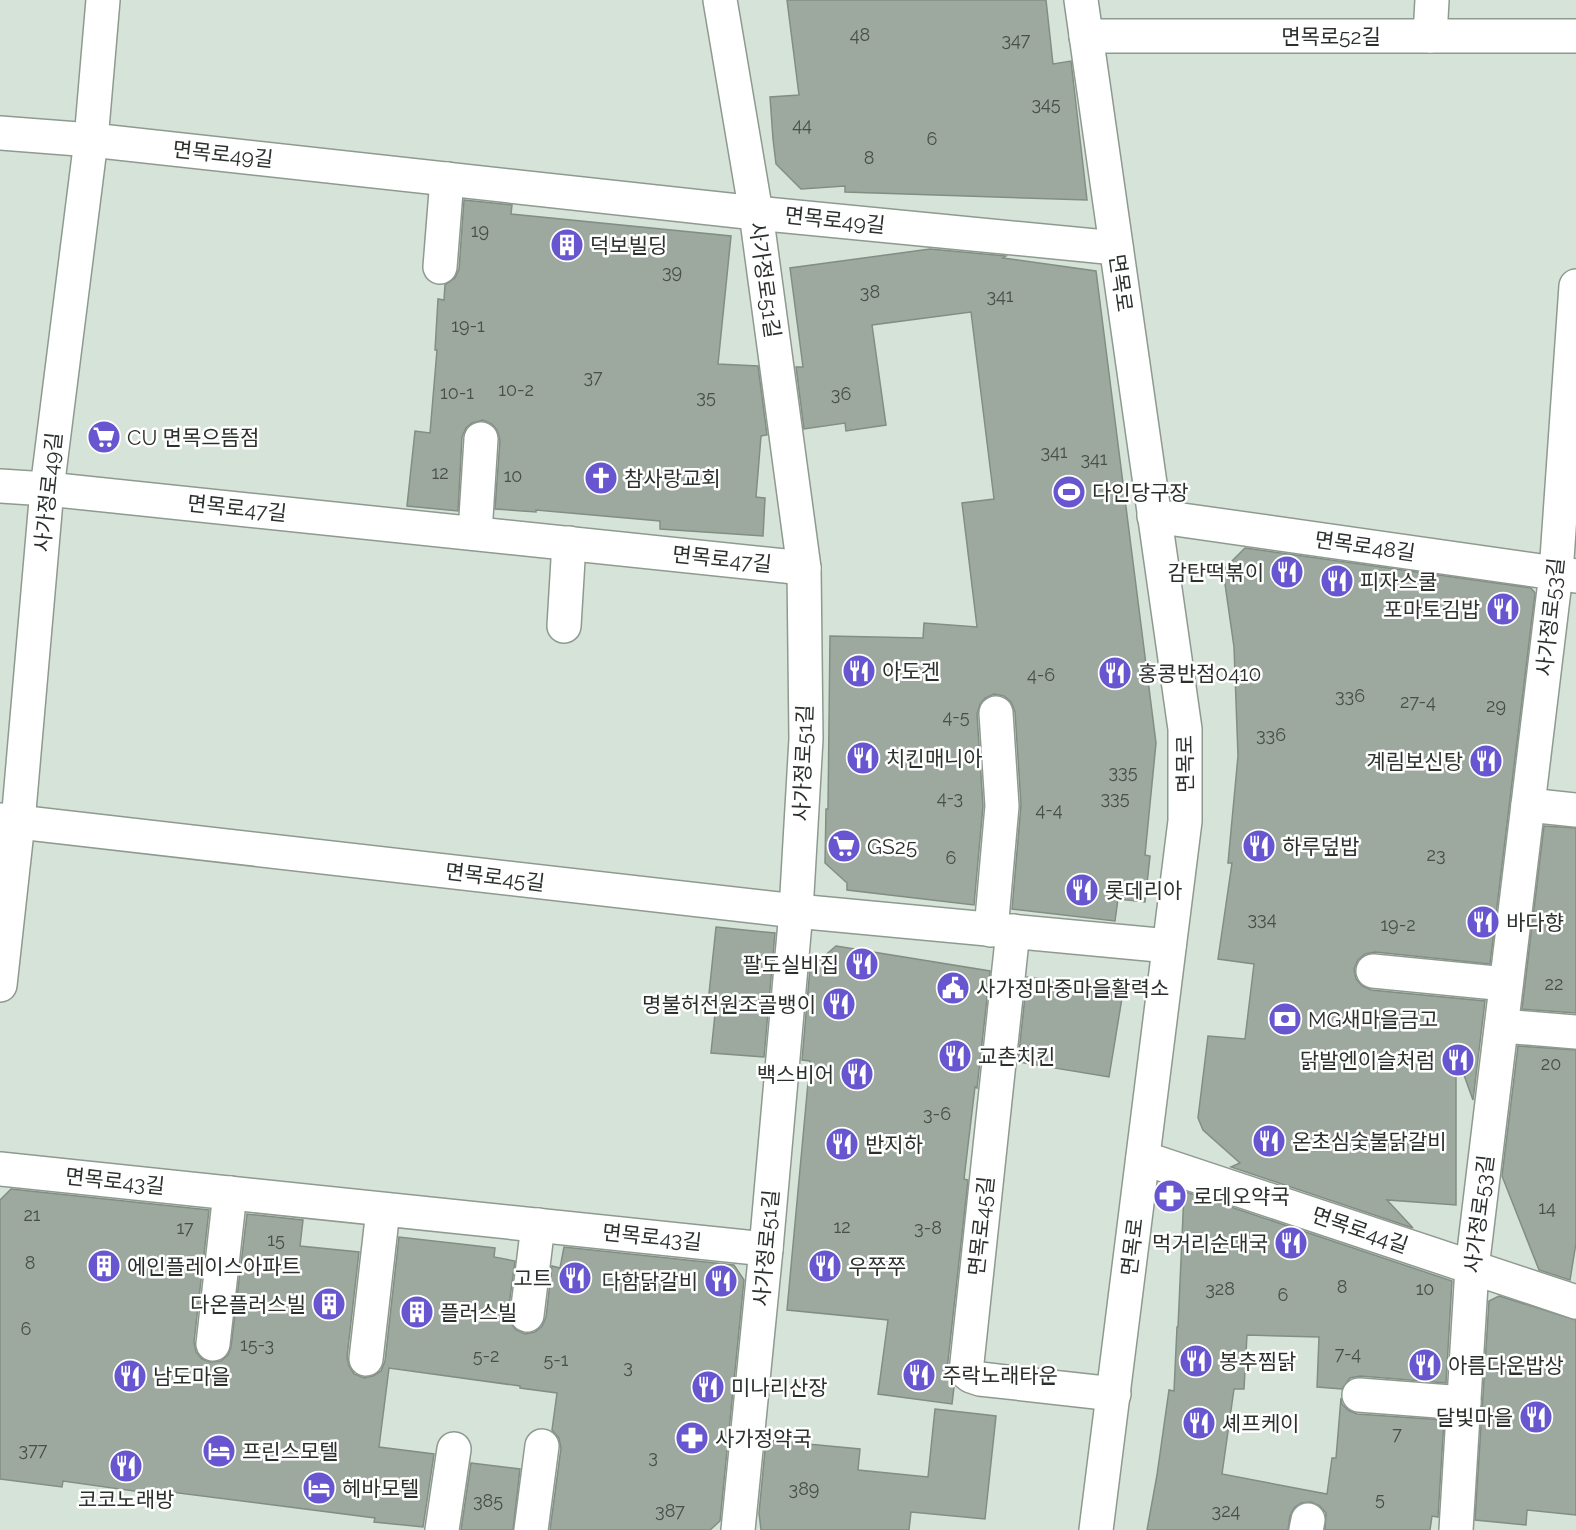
<svg xmlns="http://www.w3.org/2000/svg" width="1576" height="1530" viewBox="0 0 1576 1530" font-family="Raleway,'Noto Sans KR',sans-serif">
	<style>
		.building { fill: #9da99f; stroke: #828e84; stroke-width: 1.5 }
		.lines { fill: none; stroke-linecap: round; stroke-linejoin: round }
		.minor-casing { stroke: #8e9a90; stroke-width: 36 }
		.minor { stroke: #fff; stroke-width: 33 }
		.labels { text-anchor: middle; dominant-baseline: central; stroke-width: 5; stroke-linejoin: round; paint-order: stroke }
		.number-label { font-size: 18px; fill: #484e49 }
		.street-label { font-size: 21px; fill: #2b302c; stroke: #fff }
		.poi-label { font-size: 21px; fill: #2b302c; stroke: #fff; text-anchor: start }
	</style>
	<rect width="100%" height="100%" fill="#d6e3d8"/>
	<!-- building -->
	<g class="building">
		<path d="M787,0H1046L1053,64L1071,61L1087,200L845,192V186L801,189L776,164L773,139L770,97L799,95Z"/>
		<path d="M464,200L512,205L511,214L731,236L718,364L758,366L767,435L761,436L756,497L765,498L763,536L660,529V521L536,510V512L495,509L500,440L497,430L492,424L483,420L472,423L466,428L462,437L458,511L407,506L415,431L430,433L437,350H435L438,299L444,300L445,285L455,278L459,269Z"/>
		<path d="M930,249L1006,256L1003,258L1096,271L1156,743L1145,855L1150,856L1145,902L1118,899L1115,921L1012,909L1021,805L1015,712L1011,702L1004,696L994,694L985,698L980,704L977,714L983,806L974,905L847,890V883L825,863L826,809H828L830,636L923,638L924,623L977,627L962,503L994,499L971,312L872,325L886,425L846,431L845,423L804,429L796,367H803L790,268Z"/>
		<path d="M1245,548L1531,588L1535,593L1490,964L1375,952L1365,954L1358,960L1354,969L1356,979L1362,986L1371,990L1485,1001L1473,1100L1456,1053V1205L1387,1200L1413,1228L1231,1167L1240,1163L1203,1130L1198,1118L1208,1036L1245,1039L1254,964L1218,959L1232,863H1228L1238,756L1234,647L1223,570Z"/>
		<path d="M1544,826L1576,828V1013L1522,1009Z"/>
		<path d="M716,927L775,933L764,1057L711,1053L716,1004L708,1003Z"/>
		<path d="M836,946L990,971L977,1088L975,1087L964,1179L968,1180L947,1370L949,1380L954,1387L952,1404L878,1394L888,1320L787,1310L810,1061L802,1060L810,968Z"/>
		<path d="M1027,977L1123,992L1109,1077L1018,1062Z"/>
		<path d="M1518,1046L1576,1050V1243L1570,1280L1539,1270L1502,1176Z"/>
		<path d="M11,1189L209,1210L194,1342L196,1352L202,1359L210,1362L221,1361L228,1355L231,1347L247,1214L303,1220L300,1246L359,1252L347,1357L349,1366L354,1374L364,1378L373,1376L381,1371L385,1361L399,1237L495,1248L494,1257L515,1261L508,1313L510,1322L516,1330L525,1334L535,1332L542,1326L546,1317L552,1266L560,1268L564,1247L734,1265L744,1280L720,1521L710,1530H550L561,1448L559,1438L552,1430L557,1393L520,1388V1386L389,1368L379,1447L434,1454L423,1527L374,1522L375,1518L155,1490V1494L63,1481L62,1487L0,1479V1200Z"/>
		<path d="M1186,1192L1452,1281L1446,1383L1360,1376L1350,1378L1342,1389L1317,1387L1319,1337L1247,1335L1244,1389H1234L1222,1474L1327,1494L1332,1458H1336L1341,1398L1342,1404L1348,1410L1357,1414L1444,1420L1438,1517L1432,1516L1430,1530H1325L1326,1513L1320,1506L1311,1502L1301,1503L1294,1508L1290,1516L1288,1530H1147L1157,1475L1169,1390L1174,1391L1177,1327H1178L1184,1193Z"/>
		<path d="M1499,1296L1576,1320V1515L1527,1510L1526,1525L1475,1520L1489,1301Z"/>
		<path d="M935,1409L996,1416L985,1519L911,1512L909,1530H761L759,1513L766,1440L860,1449L858,1470L928,1477Z"/>
		<path d="M471,1463L520,1469L513,1530H461Z"/>
	</g>
	<g class="lines">
		<defs>
			<g id="minor">
				<path d="M720,0L756,213L804,568L806,739L796,911L766,1249L738,1530"/>
				<path d="M1081,0L1185,729V821L1096,1530"/>
				<path d="M1086,36H1576"/>
				<path d="M1430,36L1432,0"/>
				<path d="M0,133L91,140L756,213L1116,248"/>
				<path d="M440,267L447,179"/>
				<path d="M0,486L47,489L804,568"/>
				<path d="M1154,516L1576,576"/>
				<path d="M475,533L481,439"/>
				<path d="M564,626L569,543"/>
				<path d="M1528,805L1576,810"/>
				<path d="M0,820L796,911L1169,946"/>
				<path d="M991,930L1002,806L996,713"/>
				<path d="M1013,931L966,1372L971,1376L980,1379L1114,1394"/>
				<path d="M1373,971L1506,984"/>
				<path d="M0,985L18,822L47,489L91,140L103,0"/>
				<path d="M1502,1026L1576,1032"/>
				<path d="M1143,1158L1576,1302"/>
				<path d="M0,1169L766,1249"/>
				<path d="M527,1315L538,1225"/>
				<path d="M213,1344L230,1193"/>
				<path d="M366,1359L383,1210"/>
				<path d="M1359,1395L1464,1403"/>
				<path d="M442,1530L454,1449"/>
				<path d="M531,1530L542,1446"/>
				<path d="M1306,1530L1308,1520"/>
				<path d="M1456,1530L1472,1268L1556,573L1576,286"/>
			</g>
		</defs>
		<!-- minor casing -->
		<use href="#minor" class="minor-casing"/>
		<!-- minor -->
		<use href="#minor" class="minor"/>
	</g>
	<!-- icons -->
	<defs>
		<symbol id="building-disc" viewBox="-11 -11 22 22"><circle r="9.5" fill="#6756d0" stroke="#fff"/><path d="M-4-6H4V6H1V3H-1V6H-4ZM-2.5-4.3h1.7v1.8h-1.7ZM.8-4.3h1.7v1.8H.8ZM-2.5-1h1.7V.8h-1.7ZM.8-1h1.7V.8H.8Z" fill="#fff"/></symbol>
		<symbol id="supermarket-disc" viewBox="-11 -11 22 22"><circle r="9.5" fill="#6756d0" stroke="#fff"/><path d="M-6-5.5h2.5l.6 2H6L4.5 2H-2.5L-4.4-4H-6ZM-1.5 3.2a1.3 1.3 0 1 0 .1 0ZM3 3.2a1.3 1.3 0 1 0 .1 0Z" fill="#fff"/></symbol>
		<symbol id="church-disc" viewBox="-11 -11 22 22"><circle r="9.5" fill="#6756d0" stroke="#fff"/><path d="M-1.2-6h2.4v3.5h3.3v2.4h-3.3V6h-2.4V-.1h-3.3v-2.4h3.3Z" fill="#fff"/></symbol>
		<symbol id="stadium-disc" viewBox="-11 -11 22 22"><circle r="9.5" fill="#6756d0" stroke="#fff"/><path d="M0-5a6.5 5 0 1 0 0 10a6.5 5 0 1 0 0-10ZM-3.5-1.8h7v3.6h-7Z" fill="#fff"/></symbol>
		<symbol id="restaurant-disc" viewBox="-11 -11 22 22"><circle r="9.5" fill="#6756d0" stroke="#fff"/><path d="M-5-6h1v4h1v-4h1v4h1v-4h1v5L-1.5 .5V6h-2V.5L-5-1ZM5-6V6H3V1.5H1.5Q1.5-4 5-6Z" fill="#fff"/></symbol>
		<symbol id="civic-disc" viewBox="-11 -11 22 22"><circle r="9.5" fill="#6756d0" stroke="#fff"/><path d="M-.6-6.5H3V-4.5H.6V-3L4-1V1h2V6H-6V1h2V-1L-.6-3ZM-1.2 2.5V6h2.4V2.5Z" fill="#fff"/></symbol>
		<symbol id="bank-disc" viewBox="-11 -11 22 22"><circle r="9.5" fill="#6756d0" stroke="#fff"/><path d="M-6-4H6V4H-6ZM0-2.3a2.3 2.3 0 1 0 0 4.6a2.3 2.3 0 1 0 0-4.6Z" fill="#fff"/></symbol>
		<symbol id="pharmacy-disc" viewBox="-11 -11 22 22"><circle r="9.5" fill="#6756d0" stroke="#fff"/><path d="M-2-6h4v4h4v4h-4v4h-4v-4h-4v-4h4Z" fill="#fff"/></symbol>
		<symbol id="hotel-disc" viewBox="-11 -11 22 22"><circle r="9.5" fill="#6756d0" stroke="#fff"/><path d="M-6-4.5h1.5V1H6V5H4.5V3h-9V5H-6ZM-4 0a1.8 1.8 0 1 1 3.6 0ZM.5 0V-2.5h3Q6-2.5 6 0Z" fill="#fff"/></symbol>
	</defs>
	<g fill-rule="evenodd">
		<use href="#building-disc" x="548" y="226" width="38" height="38"/>
		<use href="#supermarket-disc" x="85" y="418" width="38" height="38"/>
		<use href="#church-disc" x="582" y="459" width="38" height="38"/>
		<use href="#stadium-disc" x="1050" y="473" width="38" height="38"/>
		<use href="#restaurant-disc" x="1268" y="553" width="38" height="38"/>
		<use href="#restaurant-disc" x="1318" y="562" width="38" height="38"/>
		<use href="#restaurant-disc" x="1484" y="590" width="38" height="38"/>
		<use href="#restaurant-disc" x="840" y="652" width="38" height="38"/>
		<use href="#restaurant-disc" x="1096" y="654" width="38" height="38"/>
		<use href="#restaurant-disc" x="844" y="739" width="38" height="38"/>
		<use href="#restaurant-disc" x="1467" y="742" width="38" height="38"/>
		<use href="#supermarket-disc" x="825" y="827" width="38" height="38"/>
		<use href="#restaurant-disc" x="1240" y="827" width="38" height="38"/>
		<use href="#restaurant-disc" x="1063" y="871" width="38" height="38"/>
		<use href="#restaurant-disc" x="1464" y="903" width="38" height="38"/>
		<use href="#restaurant-disc" x="843" y="945" width="38" height="38"/>
		<use href="#civic-disc" x="934" y="969" width="38" height="38"/>
		<use href="#restaurant-disc" x="820" y="985" width="38" height="38"/>
		<use href="#bank-disc" x="1266" y="1000" width="38" height="38"/>
		<use href="#restaurant-disc" x="936" y="1037" width="38" height="38"/>
		<use href="#restaurant-disc" x="1439" y="1041" width="38" height="38"/>
		<use href="#restaurant-disc" x="838" y="1055" width="38" height="38"/>
		<use href="#restaurant-disc" x="1250" y="1122" width="38" height="38"/>
		<use href="#restaurant-disc" x="823" y="1125" width="38" height="38"/>
		<use href="#pharmacy-disc" x="1151" y="1177" width="38" height="38"/>
		<use href="#restaurant-disc" x="1272" y="1224" width="38" height="38"/>
		<use href="#building-disc" x="85" y="1247" width="38" height="38"/>
		<use href="#restaurant-disc" x="806" y="1247" width="38" height="38"/>
		<use href="#restaurant-disc" x="556" y="1259" width="38" height="38"/>
		<use href="#restaurant-disc" x="702" y="1262" width="38" height="38"/>
		<use href="#building-disc" x="310" y="1285" width="38" height="38"/>
		<use href="#building-disc" x="398" y="1293" width="38" height="38"/>
		<use href="#restaurant-disc" x="1177" y="1342" width="38" height="38"/>
		<use href="#restaurant-disc" x="1406" y="1346" width="38" height="38"/>
		<use href="#restaurant-disc" x="900" y="1356" width="38" height="38"/>
		<use href="#restaurant-disc" x="111" y="1357" width="38" height="38"/>
		<use href="#restaurant-disc" x="689" y="1368" width="38" height="38"/>
		<use href="#restaurant-disc" x="1517" y="1398" width="38" height="38"/>
		<use href="#restaurant-disc" x="1180" y="1404" width="38" height="38"/>
		<use href="#pharmacy-disc" x="673" y="1419" width="38" height="38"/>
		<use href="#hotel-disc" x="200" y="1432" width="38" height="38"/>
		<use href="#restaurant-disc" x="107" y="1447" width="38" height="38"/>
		<use href="#hotel-disc" x="300" y="1469" width="38" height="38"/>
	</g>
	<g class="labels">
		<!-- number labels -->
		<g class="number-label">
			<text x="860" y="34">48</text>
			<text x="1016" y="39">347</text>
			<text x="1046" y="103">345</text>
			<text x="802" y="124">44</text>
			<text x="932" y="138">6</text>
			<text x="869" y="157">8</text>
			<text x="480" y="230">19</text>
			<text x="672" y="271">39</text>
			<text x="870" y="291">38</text>
			<text x="1000" y="295">341</text>
			<text x="468" y="325">19-1</text>
			<text x="593" y="376">37</text>
			<text x="516" y="389">10-2</text>
			<text x="457" y="392">10-1</text>
			<text x="841" y="393">36</text>
			<text x="706" y="396">35</text>
			<text x="1054" y="451">341</text>
			<text x="1094" y="458">341</text>
			<text x="440" y="472">12</text>
			<text x="513" y="475">10</text>
			<text x="1041" y="674">4-6</text>
			<text x="1350" y="695">336</text>
			<text x="1418" y="701">27-4</text>
			<text x="1496" y="705">29</text>
			<text x="956" y="716">4-5</text>
			<text x="1271" y="734">336</text>
			<text x="1123" y="771">335</text>
			<text x="950" y="797">4-3</text>
			<text x="1115" y="797">335</text>
			<text x="1049" y="809">4-4</text>
			<text x="1436" y="854">23</text>
			<text x="951" y="857">6</text>
			<text x="1262" y="918">334</text>
			<text x="1398" y="924">19-2</text>
			<text x="1554" y="983">22</text>
			<text x="1551" y="1063">20</text>
			<text x="937" y="1113">3-6</text>
			<text x="1547" y="1207">14</text>
			<text x="32" y="1214">21</text>
			<text x="842" y="1226">12</text>
			<text x="185" y="1227">17</text>
			<text x="928" y="1227">3-8</text>
			<text x="276" y="1239">15</text>
			<text x="30" y="1262">8</text>
			<text x="1342" y="1286">8</text>
			<text x="1220" y="1288">328</text>
			<text x="1425" y="1288">10</text>
			<text x="1283" y="1294">6</text>
			<text x="26" y="1328">6</text>
			<text x="257" y="1344">15-3</text>
			<text x="1348" y="1353">7-4</text>
			<text x="486" y="1355">5-2</text>
			<text x="556" y="1359">5-1</text>
			<text x="628" y="1366">3</text>
			<text x="1397" y="1433">7</text>
			<text x="33" y="1449">377</text>
			<text x="653" y="1456">3</text>
			<text x="804" y="1488">389</text>
			<text x="1380" y="1498">5</text>
			<text x="488" y="1500">385</text>
			<text x="670" y="1510">387</text>
			<text x="1226" y="1510">324</text>
		</g>
		<!-- street labels -->
		<g class="street-label">
			<text x="1331" y="36">면목로52길</text>
			<text transform="translate(223 154) rotate(6)">면목로49길</text>
			<text transform="translate(835 220) rotate(6)">면목로49길</text>
			<text transform="translate(765 280) rotate(82)">사가정로51길</text>
			<text transform="translate(1121 283) rotate(82)">면목로</text>
			<text transform="translate(48 492) rotate(-84)">사가정로49길</text>
			<text transform="translate(237 508) rotate(6)">면목로47길</text>
			<text transform="translate(1365 546) rotate(8)">면목로48길</text>
			<text transform="translate(722 559) rotate(6)">면목로47길</text>
			<text transform="translate(1550 617) rotate(-84)">사가정로53길</text>
			<text transform="translate(803 763) rotate(-88)">사가정로51길</text>
			<text transform="translate(1185 764) rotate(-91)">면목로</text>
			<text transform="translate(495 877) rotate(7)">면목로45길</text>
			<text transform="translate(115 1181) rotate(6)">면목로43길</text>
			<text transform="translate(1479 1214) rotate(-83)">사가정로53길</text>
			<text transform="translate(981 1226) rotate(-84)">면목로45길</text>
			<text transform="translate(1360 1230) rotate(19)">면목로44길</text>
			<text transform="translate(652 1237) rotate(6)">면목로43길</text>
			<text transform="translate(1132 1247) rotate(-83)">면목로</text>
			<text transform="translate(766 1248) rotate(-85)">사가정로51길</text>
		</g>
		<!-- poi labels -->
		<g class="poi-label">
			<text x="590" y="245">덕보빌딩</text>
			<text x="127" y="437">CU 면목으뜸점</text>
			<text x="624" y="478">참사랑교회</text>
			<text x="1092" y="492">다인당구장</text>
			<text x="1264" y="572" text-anchor="end">감탄떡볶이</text>
			<text x="1360" y="581">피자스쿨</text>
			<text x="1480" y="609" text-anchor="end">포마토김밥</text>
			<text x="882" y="671">아도겐</text>
			<text x="1138" y="673">홍콩반점0410</text>
			<text x="886" y="758">치킨매니아</text>
			<text x="1463" y="761" text-anchor="end">계림보신탕</text>
			<text x="867" y="846">GS25</text>
			<text x="1282" y="846">하루덮밥</text>
			<text x="1105" y="890">롯데리아</text>
			<text x="1506" y="922">바다향</text>
			<text x="839" y="964" text-anchor="end">팔도실비집</text>
			<text x="976" y="988">사가정마중마을활력소</text>
			<text x="816" y="1004" text-anchor="end">명불허전원조골뱅이</text>
			<text x="1308" y="1019">MG새마을금고</text>
			<text x="978" y="1056">교촌치킨</text>
			<text x="1435" y="1060" text-anchor="end">닭발엔이슬처럼</text>
			<text x="834" y="1074" text-anchor="end">백스비어</text>
			<text x="1292" y="1141">온초심숯불닭갈비</text>
			<text x="865" y="1144">반지하</text>
			<text x="1193" y="1196">로데오약국</text>
			<text x="1268" y="1243" text-anchor="end">먹거리순대국</text>
			<text x="127" y="1266">에인플레이스아파트</text>
			<text x="848" y="1266">우쭈쭈</text>
			<text x="552" y="1278" text-anchor="end">고트</text>
			<text x="698" y="1281" text-anchor="end">다함닭갈비</text>
			<text x="306" y="1304" text-anchor="end">다온플러스빌</text>
			<text x="440" y="1312">플러스빌</text>
			<text x="1219" y="1361">봉추찜닭</text>
			<text x="1448" y="1365">아름다운밥상</text>
			<text x="942" y="1375">주락노래타운</text>
			<text x="153" y="1376">남도마을</text>
			<text x="731" y="1387">미나리산장</text>
			<text x="1513" y="1417" text-anchor="end">달빛마을</text>
			<text x="1222" y="1423">셰프케이</text>
			<text x="715" y="1438">사가정약국</text>
			<text x="242" y="1451">프린스모텔</text>
			<text x="342" y="1488">헤바모텔</text>
			<text x="126" y="1499" text-anchor="middle">코코노래방</text>
		</g>
	</g>
</svg>
